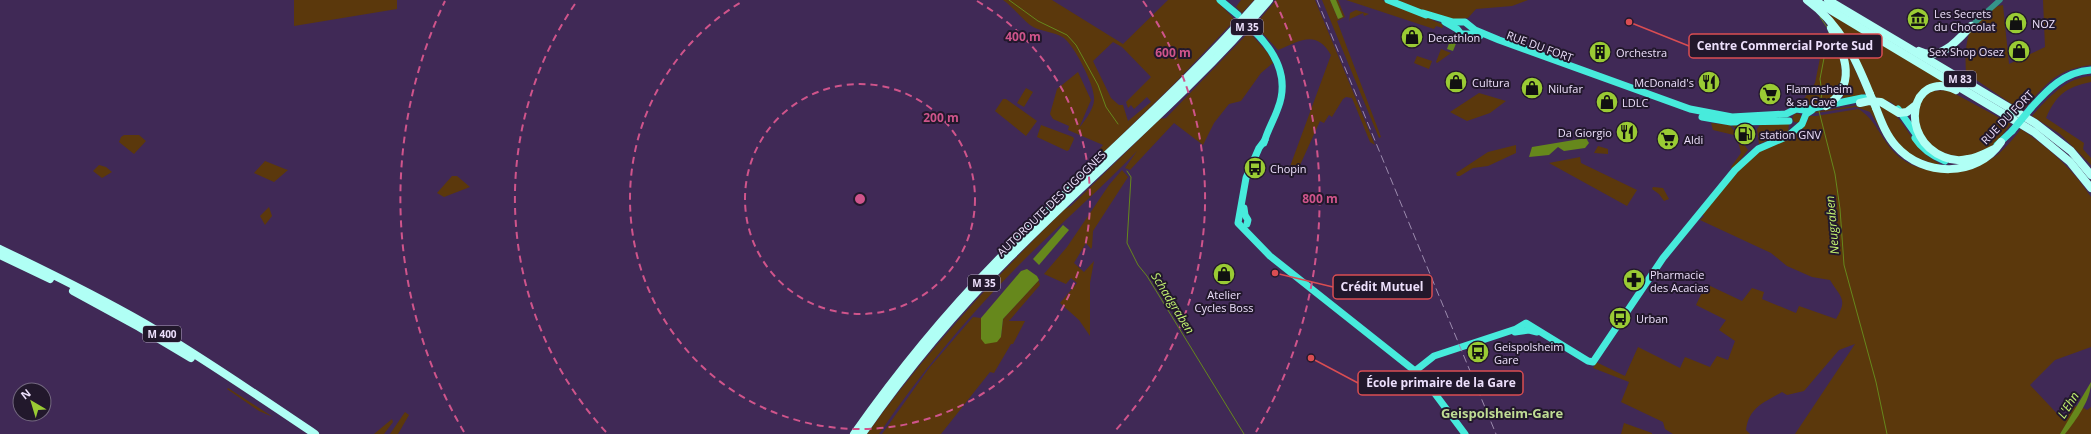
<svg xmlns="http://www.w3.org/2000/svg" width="2091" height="434" viewBox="0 0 2091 434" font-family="'Open Sans',sans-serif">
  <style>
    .green { fill: #5b380c; fill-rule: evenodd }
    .water { fill: #66881c }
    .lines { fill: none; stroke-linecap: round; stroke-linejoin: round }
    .stream { stroke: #66881c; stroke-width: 1 }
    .minor { stroke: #35948a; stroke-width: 5.5 }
    .major { stroke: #47ebdc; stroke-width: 7 }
    .highway { stroke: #b0fff5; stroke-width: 8 }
    .rail { stroke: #9c8bae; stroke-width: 1; stroke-dasharray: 8 4; stroke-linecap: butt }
    .major-bridge { stroke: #47ebdc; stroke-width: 7 }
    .highway-bridge { stroke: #b0fff5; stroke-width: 8 }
    .ring { fill: none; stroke: #cf548b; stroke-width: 2; stroke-dasharray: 7 5 }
    .labels { text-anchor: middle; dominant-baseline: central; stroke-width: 4; stroke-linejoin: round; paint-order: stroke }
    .shield { fill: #22182c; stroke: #afa3bd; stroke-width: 1 }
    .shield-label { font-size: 10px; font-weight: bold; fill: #ecdffb }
    .poi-label { font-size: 11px; fill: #ecdffb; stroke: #22182c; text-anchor: start }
    .street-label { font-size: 11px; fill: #ecdffb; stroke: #22182c }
    .water-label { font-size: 12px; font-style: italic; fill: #c2f270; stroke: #22182c }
    .quarter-label { font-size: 13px; font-weight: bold; fill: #bfdc94; stroke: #22182c }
    .centre { fill: #cf548b; stroke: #22182c; stroke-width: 2 }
    .ring-label { font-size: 12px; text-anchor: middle; font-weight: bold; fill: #cf548b; stroke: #22182c; stroke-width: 4; stroke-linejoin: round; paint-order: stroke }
    .leader { fill: none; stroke: #da4d52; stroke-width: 1.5 }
    .callout-dot { fill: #da4d52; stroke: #22182c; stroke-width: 1.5 }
    .callout { fill: #22182c; stroke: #da4d52; stroke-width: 1.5 }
    .callout-label { font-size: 12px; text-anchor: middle; font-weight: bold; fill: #ecdffb }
  </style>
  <rect width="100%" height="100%" fill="#402956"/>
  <g class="green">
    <path d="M294,0H397V9L294,26Z"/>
    <path d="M1003,0H1052L1123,44L1168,0H1216L1235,20L1174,84L1102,154L1099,150L1103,145L1068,130L1069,126L1053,119L1050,114L1057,89L1078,72L1091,100L1079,128C1084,122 1093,110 1094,101C1096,87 1075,47 1064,38C1054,31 1039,32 1030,25C1020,17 1013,7 1003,0ZM1113,42L1122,47L1151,77L1126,102L1128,108L1131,105L1134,109L1147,97L1151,102L1128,121L1123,105H1119L1111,98L1093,61Z"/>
    <path d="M1241,0H1254L1242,13L1236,7Z"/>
    <path d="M1276,0H1315L1375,145L1370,142L1352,98L1346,97L1343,99L1332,117L1329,115L1324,123L1320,121L1296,174L1288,172L1331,55C1316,29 1300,41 1278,50L1255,25Z"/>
    <path d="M1322,0H1330L1338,19L1343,17L1336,0H1338L1345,17L1337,21L1381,137L1379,138Z"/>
    <path d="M1346,0H1382L1433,18L1432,20L1442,24L1443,28L1436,26L1434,29Z"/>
    <path d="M1394,0H1528L1512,6L1476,9L1468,18L1457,20L1439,16Z"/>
    <path d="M2043,0H2091V65C2054,70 2046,85 2022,111L1966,73C1964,42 1968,12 2003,5L2009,64L2045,47Z"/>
    <path d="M1356,10L1369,14L1364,16L1363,13L1350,19L1349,22L1350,13Z"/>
    <path d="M1832,15L1947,83C1942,83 1937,82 1932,84C1918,90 1912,111 1901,109C1897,108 1894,104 1890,102C1886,100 1880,99 1875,97L1829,16Z"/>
    <path d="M1249,32L1267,52L1273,63L1261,73L1241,101L1229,104L1214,123L1203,145L1174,123L1130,170L1125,168L1137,151C1098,192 1055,228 1015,269C965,320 919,375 879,434H867C926,352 993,279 1065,209L1071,206L1160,119L1166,118Z"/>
    <path d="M1832,33C1838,54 1852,82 1830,99C1823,104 1813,104 1806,107L1801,103L1815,83L1823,43L1821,37Z"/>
    <path d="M1841,39L1866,94L1842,99L1846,88Z"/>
    <path d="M1441,49L1451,53L1437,63L1436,62Z"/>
    <path d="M1417,56L1432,61L1429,69L1414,63Z"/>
    <path d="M2091,76V82C2066,87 2056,95 2046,118L2084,143L2083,149L2091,158V165L2060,134L2032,116C2048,98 2065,78 2091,76Z"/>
    <path d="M1026,88L1033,92L1024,107L1017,103Z"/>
    <path d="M1948,90L2011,124C2004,133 1996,144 1986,150C1952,169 1906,142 1920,102C1922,98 1927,94 1931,91Z"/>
    <path d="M1479,93L1506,101L1490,113L1467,121L1450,112Z"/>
    <path d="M1003,99H1006L1037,121L1026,136L995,111Z"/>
    <path d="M1865,104L1872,106L1906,160L1889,144L1870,112L1856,107L1816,113L1814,112Z"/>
    <path d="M1877,106C1899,109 1907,133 1919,148C1925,155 1932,159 1939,163L1938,166L1910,155L1893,139Z"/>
    <path d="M1858,109C1875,118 1881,139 1895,153C1918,177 1964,176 1991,159C2003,152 2012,140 2021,129C2049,148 2073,169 2091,197V347L2055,360L2030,385L2063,420L2075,406L2078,407L2060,434H1795L1855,344L1839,350L1804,391L1787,395L1782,392C1763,403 1749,407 1746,430L1750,434H1673L1665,429L1663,422L1621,402L1629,382L1593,368L1596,362L1625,376L1638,347L1680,368L1685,357L1710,367L1717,356L1728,360L1735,341L1719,330L1726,320L1696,305L1706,284L1742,301L1752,288L1764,292L1762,299L1796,313L1799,306L1836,319C1848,299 1841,298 1830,280L1812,277L1787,266L1771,253L1700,220L1704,216L1702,214L1751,156L1803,127L1808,120V116H1816Z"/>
    <circle cx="1797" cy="118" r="4.5"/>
    <path d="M1762,122L1789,124L1788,132L1759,144L1757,129Z"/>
    <path d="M1711,123L1730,125L1748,150L1733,169L1731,167L1741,153L1739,145L1734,135L1713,130Z"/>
    <path d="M1731,124H1737L1744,133L1741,135L1745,140L1748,138L1751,141L1748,144Z"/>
    <path d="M1041,125L1073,137L1074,139L1069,150L1067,151L1037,137Z"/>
    <path d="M1741,125C1749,125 1753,131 1753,139Z"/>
    <path d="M124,135H139L146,141L134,154L119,142L121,137Z"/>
    <path d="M1516,145V153L1488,166L1473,168L1460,176H1457L1456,173L1488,152Z"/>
    <path d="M1598,146L1608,149V154L1594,153Z"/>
    <path d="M1580,157L1581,163L1637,190L1627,206L1549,163Z"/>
    <path d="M265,161L285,169L288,170L274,182L254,173Z"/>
    <path d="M99,165L106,167L112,172L102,178L93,171Z"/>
    <path d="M1122,170L1128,177L1093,231L1092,247L1091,249L1086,243L1074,263L1084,272L1094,261L1090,283V336L1079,320L1060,303L1077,283L1071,278L1066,284L1044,274L1067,247L1109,185Z"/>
    <path d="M452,176H457L470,187L444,197L437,193Z"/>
    <path d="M1653,187L1663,188L1669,199L1664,201L1659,194L1652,189Z"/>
    <path d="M269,207L272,216L265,225L260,216Z"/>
    <path d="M1037,276L1040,285L1009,321H1025L1013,344H1011L994,373L990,372L941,434H882L929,368L973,317L981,318V339L1001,337L1003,319L1039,280Z"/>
    <path d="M228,388L273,417L259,411L227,389Z"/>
    <path d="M2082,407L2087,410L2091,407V434H2065Z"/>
    <path d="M405,412L409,415L398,434H390Z"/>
    <path d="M392,419L393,422L384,434H374Z"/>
    <path d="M1624,423L1652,433V434H1621Z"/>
  </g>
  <g class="water">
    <path d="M1330,0H1336L1343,17L1338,19Z"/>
    <path d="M1452,35L1457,41L1453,51L1447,49Z"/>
    <path d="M1586,138L1589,143L1585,148L1564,151L1558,147L1549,155L1529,157L1532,147Z"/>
    <path d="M1063,225L1069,230L1039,265L1033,259Z"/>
    <path d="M1027,269L1037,276L1039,280L1003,319L1001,337L997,342L985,344L981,339V318L1021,271Z"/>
    <path d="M2091,382C2091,400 2076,420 2065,434H2060Z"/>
  </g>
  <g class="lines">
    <g class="stream">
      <path d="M1009,0L1038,21L1067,35L1076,45L1098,85L1106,107L1118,124"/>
      <path d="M1820,17L1827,27"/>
      <path d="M1820,104L1822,93L1820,79L1829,32"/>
      <path d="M1819,111L1835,174L1840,209L1844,265L1876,382L1887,434"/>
      <path d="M1127,171L1131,177L1127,243L1138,265L1147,276L1244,434"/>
    </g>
    <path class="minor" d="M1971,26L2000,0"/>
    <g class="major">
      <path d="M1220,0L1238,15"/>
      <path d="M1388,0L1426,15"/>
      <path d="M1423,13L1453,22H1465L1475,30L1499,40L1690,109L1732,117L1786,114L1796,109L1804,110L1862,98H1872"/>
      <path d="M1445,22L1457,29L1461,34H1474L1480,36"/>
      <path d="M1253,30C1275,51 1290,77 1278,108C1274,120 1267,131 1264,143"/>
      <path d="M2031,108C2048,89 2064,72 2091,70"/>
      <path d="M1898,109L1920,140"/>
      <path d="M1702,117L1731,122L1789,121"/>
      <path d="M1915,138C1922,149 1933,156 1945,161"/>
      <path d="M1265,140L1259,148L1246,178L1238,223L1270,256L1415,371L1430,387L1465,434"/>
      <path d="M1997,145L2012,131"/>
      <path d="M1244,208L1245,215L1248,220L1247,224"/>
      <path d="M1515,332L1529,330L1537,332"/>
      <path d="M1415,371L1434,356L1516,329L1526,323L1588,361L1593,362L1663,258L1735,170L1758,149L1788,136L1802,124L1806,114L1812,110"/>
    </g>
    <g class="highway">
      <path d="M1807,0C1840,24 1855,57 1870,94"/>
      <path d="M1814,0L2034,132L2070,162L2091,188"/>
      <path d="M1828,0L2035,123L2071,151L2091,175"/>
      <path d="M1919,51C1940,62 1958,40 1971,26"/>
      <path d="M1956,90C1910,69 1898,139 1944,157C1951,160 1960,161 1968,159C1977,158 1986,153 1994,149"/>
      <path d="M1860,103L1869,101L1881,102L1899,113L1907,112L1916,105"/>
      <path d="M1826,106C1857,86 1846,56 1831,28"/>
      <path d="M1876,108C1881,121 1886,135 1896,146C1923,177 1977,178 2001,142"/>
      <path d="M0,249C48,272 97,296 144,323C202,357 258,396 315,434"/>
      <path d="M0,255L50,279"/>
      <path d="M73,291L139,327L191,358"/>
      <path d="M854,434C897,373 944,315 996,262C1083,173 1179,93 1260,0"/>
      <path d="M862,434C906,371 955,312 1009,258C1095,171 1190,93 1269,0"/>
    </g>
    <path class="rail" d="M1317,0L1496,434"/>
    <path class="major-bridge" d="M2012,131L2031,108"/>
    <path class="highway-bridge" d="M1870,94L1876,108"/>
  </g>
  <g class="ring">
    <circle cx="860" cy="199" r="115"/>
    <path d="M977 1A230 230 0 1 1 743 1"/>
    <path d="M606 432A345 345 0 0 1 577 1M1143 1A345 345 0 0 1 1114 432"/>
    <path d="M464 432A460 460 0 0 1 445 1M1275 1A460 460 0 0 1 1256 432"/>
  </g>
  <defs>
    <g id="museum-disc" transform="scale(1.15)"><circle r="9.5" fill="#9acb34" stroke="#22182c"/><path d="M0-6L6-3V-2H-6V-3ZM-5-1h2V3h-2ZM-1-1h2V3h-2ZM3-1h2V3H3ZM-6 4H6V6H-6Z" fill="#111"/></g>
    <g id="shop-disc" transform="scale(1.15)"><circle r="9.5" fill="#9acb34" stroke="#22182c"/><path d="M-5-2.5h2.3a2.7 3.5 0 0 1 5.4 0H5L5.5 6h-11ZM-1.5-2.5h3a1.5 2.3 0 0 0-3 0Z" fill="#111"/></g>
    <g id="building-disc" transform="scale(1.15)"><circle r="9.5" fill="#9acb34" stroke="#22182c"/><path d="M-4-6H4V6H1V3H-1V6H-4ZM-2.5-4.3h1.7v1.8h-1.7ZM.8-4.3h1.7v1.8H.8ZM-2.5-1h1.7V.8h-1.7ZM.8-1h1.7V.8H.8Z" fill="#111"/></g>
    <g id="restaurant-disc" transform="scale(1.15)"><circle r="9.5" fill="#9acb34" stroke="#22182c"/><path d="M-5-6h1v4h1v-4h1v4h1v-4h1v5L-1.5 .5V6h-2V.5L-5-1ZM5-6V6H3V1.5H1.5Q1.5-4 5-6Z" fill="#111"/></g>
    <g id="supermarket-disc" transform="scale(1.15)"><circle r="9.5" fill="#9acb34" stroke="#22182c"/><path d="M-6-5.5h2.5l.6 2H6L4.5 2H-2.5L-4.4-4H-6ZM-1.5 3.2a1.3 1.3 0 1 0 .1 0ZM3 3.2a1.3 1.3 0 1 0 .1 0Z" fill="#111"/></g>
    <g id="fuel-disc" transform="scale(1.15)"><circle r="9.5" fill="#9acb34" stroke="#22182c"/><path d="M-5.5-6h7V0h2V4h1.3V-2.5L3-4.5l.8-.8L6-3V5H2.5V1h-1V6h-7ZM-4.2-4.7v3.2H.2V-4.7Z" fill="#111"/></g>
    <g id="bus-disc" transform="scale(1.15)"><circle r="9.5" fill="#9acb34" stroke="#22182c"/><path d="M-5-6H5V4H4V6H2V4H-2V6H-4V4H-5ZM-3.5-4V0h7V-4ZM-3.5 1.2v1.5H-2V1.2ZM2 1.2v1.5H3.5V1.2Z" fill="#111"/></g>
    <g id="pharmacy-disc" transform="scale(1.15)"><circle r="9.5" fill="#9acb34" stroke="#22182c"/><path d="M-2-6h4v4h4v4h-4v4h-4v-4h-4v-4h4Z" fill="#111"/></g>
  </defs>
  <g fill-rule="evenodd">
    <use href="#museum-disc" x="1918" y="19"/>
    <use href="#shop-disc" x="2016" y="23"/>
    <use href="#shop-disc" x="1412" y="37"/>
    <use href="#shop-disc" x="2019" y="51"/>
    <use href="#building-disc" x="1600" y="52"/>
    <use href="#shop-disc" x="1456" y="82"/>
    <use href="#restaurant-disc" x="1709" y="82"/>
    <use href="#shop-disc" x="1532" y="88"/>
    <use href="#supermarket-disc" x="1770" y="94"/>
    <use href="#shop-disc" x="1607" y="102"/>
    <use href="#restaurant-disc" x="1627" y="132"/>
    <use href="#fuel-disc" x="1745" y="134"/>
    <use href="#supermarket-disc" x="1668" y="139"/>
    <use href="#bus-disc" x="1255" y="168"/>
    <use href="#shop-disc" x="1224" y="274"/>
    <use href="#pharmacy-disc" x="1634" y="280"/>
    <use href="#bus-disc" x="1620" y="318"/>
    <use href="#bus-disc" x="1478" y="352"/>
  </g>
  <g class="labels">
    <g class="shield">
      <rect x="1231" y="19" width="32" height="16" rx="3"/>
      <rect x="1944" y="71" width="32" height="16" rx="3"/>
      <rect x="968" y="275" width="32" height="16" rx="3"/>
      <rect x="143" y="326" width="38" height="16" rx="3"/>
    </g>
    <g class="shield-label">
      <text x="1247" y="27">M 35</text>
      <text x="1960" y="79">M 83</text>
      <text x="984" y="283">M 35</text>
      <text x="162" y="334">M 400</text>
    </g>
    <g class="poi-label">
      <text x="1934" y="13">Les Secrets<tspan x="1934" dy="13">du Chocolat</tspan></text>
      <text x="2032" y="23">NOZ</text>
      <text x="1428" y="37">Decathlon</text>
      <text x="2004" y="51" text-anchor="end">Sex Shop Osez</text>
      <text x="1616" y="52">Orchestra</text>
      <text x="1472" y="82">Cultura</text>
      <text x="1694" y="82" text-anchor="end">McDonald's</text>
      <text x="1548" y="88">Nilufar</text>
      <text x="1786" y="88">Flammsheim<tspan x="1786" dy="13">&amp; sa Cave</tspan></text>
      <text x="1622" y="102">LDLC</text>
      <text x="1612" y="132" text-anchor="end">Da Giorgio</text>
      <text x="1760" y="134">station GNV</text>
      <text x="1684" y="139">Aldi</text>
      <text x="1270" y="168">Chopin</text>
      <text x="1650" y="274">Pharmacie<tspan x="1650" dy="13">des Acacias</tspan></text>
      <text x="1224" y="294" text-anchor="middle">Atelier<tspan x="1224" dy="13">Cycles Boss</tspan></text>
      <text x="1636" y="318">Urban</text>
      <text x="1494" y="346">Geispolsheim<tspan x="1494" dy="13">Gare</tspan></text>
    </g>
    <g class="street-label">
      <text transform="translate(1540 46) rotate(20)">RUE DU FORT</text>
      <text transform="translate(2007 117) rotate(-46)">RUE DU FORT</text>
      <text transform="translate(1051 203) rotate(-44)">AUTOROUTE DES CIGOGNES</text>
    </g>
    <g class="water-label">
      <text transform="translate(1832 225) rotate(-95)">Neugraben</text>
      <text transform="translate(1173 303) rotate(58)">Schadgraben</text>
      <text transform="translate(2068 405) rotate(-58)">L'Ehn</text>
    </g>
    <g class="quarter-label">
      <text x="1502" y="413">Geispolsheim-Gare</text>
    </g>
  </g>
  <circle cx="860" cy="199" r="6" class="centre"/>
  <g class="ring-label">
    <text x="1023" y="41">400 m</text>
    <text x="1173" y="57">600 m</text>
    <text x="941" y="122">200 m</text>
    <text x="1320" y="203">800 m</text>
  </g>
  <path class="leader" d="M1629 22L1689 46M1275 273L1333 287M1311 358L1358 383"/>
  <g class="callout-dot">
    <circle cx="1629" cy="22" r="4"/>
    <circle cx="1275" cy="273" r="4"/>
    <circle cx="1311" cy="358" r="4"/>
  </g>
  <g class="callout">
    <rect x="1689" y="34" width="193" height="24" rx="4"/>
    <rect x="1333" y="275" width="99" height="24" rx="4"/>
    <rect x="1358" y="371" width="165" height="24" rx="4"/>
  </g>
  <g class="callout-label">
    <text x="1785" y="50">Centre Commercial Porte Sud</text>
    <text x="1382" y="291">Crédit Mutuel</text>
    <text x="1441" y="387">École primaire de la Gare</text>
  </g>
  <g transform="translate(32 402) rotate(322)"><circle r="19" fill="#22182c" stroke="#73687f"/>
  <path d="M0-3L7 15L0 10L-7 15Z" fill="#9acb34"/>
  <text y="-6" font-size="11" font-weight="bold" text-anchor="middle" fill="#ecdffb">N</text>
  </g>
</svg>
